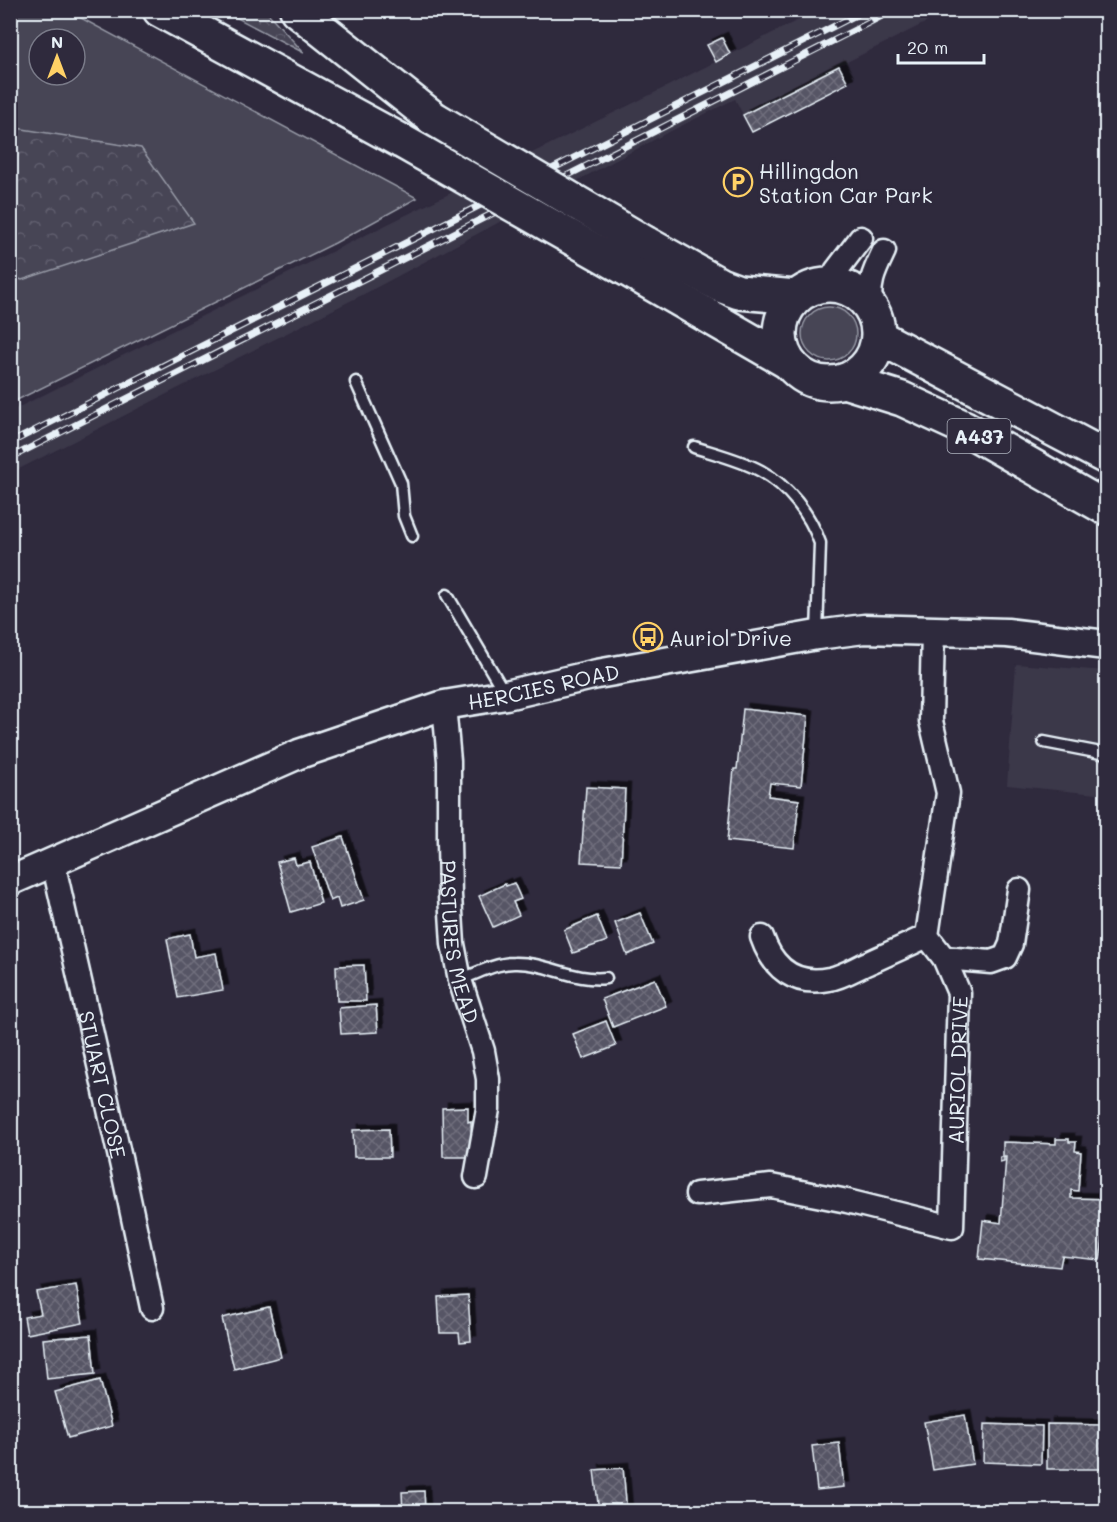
<svg xmlns="http://www.w3.org/2000/svg" width="1117" height="1522" viewBox="0 0 1117 1522" font-family="Mali,sans-serif">
  <style>
    .built { fill: #3b3749 }
    .green { fill: #464455; stroke: #979aa6; stroke-width: 1.5; fill-rule: evenodd }
    .forest { fill: url(#forest-crowns); stroke: #979aa6; stroke-width: 1.5 }
    .building { fill: url(#building-cross-hatch); stroke: #e8f1f8; stroke-width: 1.5; filter: url(#shadow) }
    .lines { fill: none; stroke-linecap: round; stroke-linejoin: round }
    .service-casing { stroke: #e8f1f8; stroke-width: 15 }
    .minor-casing { stroke: #e8f1f8; stroke-width: 27 }
    .tertiary-casing { stroke: #e8f1f8; stroke-width: 33 }
    .primary-casing { stroke: #e8f1f8; stroke-width: 38 }
    .trunk-casing { stroke: #e8f1f8; stroke-width: 38 }
    .service { stroke: #2f2a3d; stroke-width: 10 }
    .minor { stroke: #2f2a3d; stroke-width: 22 }
    .tertiary { stroke: #2f2a3d; stroke-width: 28 }
    .primary { stroke: #2f2a3d; stroke-width: 33 }
    .trunk { stroke: #2f2a3d; stroke-width: 33 }
    .rail-casing { stroke: #e8f1f8; stroke-width: 7 }
    .rail { stroke: #2f2a3d; stroke-width: 4.5; stroke-dasharray: 14; stroke-linecap: butt }
    .trunk-bridge-casing { stroke: #e8f1f8; stroke-width: 38; stroke-linecap: butt }
    .trunk-bridge { stroke: #2f2a3d; stroke-width: 33 }
    .labels { text-anchor: middle; dominant-baseline: central; stroke-width: 6; stroke-linejoin: round; paint-order: stroke }
    .shield { fill: #2f2a3d; stroke: #b0b5c0; stroke-width: 1.5 }
    .shield-label { font-size: 20px; font-weight: bold; fill: #e8f1f8 }
    .poi-label { font-size: 21px; fill: #e8f1f8; stroke: #2f2a3d; text-anchor: start }
    .street-label { font-size: 21px; fill: #e8f1f8; stroke: #2f2a3d }
  </style>
  <defs>
    <pattern id="forest-crowns" width="20" height="18" patternUnits="userSpaceOnUse" patternTransform="scale(1.5)"><rect width="20" height="18" fill="#464455"/><path d="M2 6a3 3 0 1 1 6 0M12 15a3 3 0 1 1 6 0" fill="none" stroke="#615f6e"/></pattern>
    <pattern id="building-cross-hatch" width="8" height="8" patternUnits="userSpaceOnUse" patternTransform="scale(1.5)"><rect width="8" height="8" fill="#575565"/><path d="M0 0l8 8M0 8l8-8" fill="none" stroke="#6f6e7c"/></pattern>
    <filter id="shadow"><feDropShadow dx="5.5" dy="-5.5" stdDeviation="0" flood-color="#0009"/></filter>
  </defs>
  <rect width="100%" height="100%" fill="#2f2a3d"/>
  <filter id="ink" filterUnits="userSpaceOnUse"><feTurbulence type="fractalNoise" baseFrequency=".0167" numOctaves="2"/><feDisplacementMap in="SourceGraphic" scale="12" xChannelSelector="R" yChannelSelector="G"/><feConvolveMatrix kernelMatrix="1 2 1 2 8 2 1 2 1" color-interpolation-filters="sRGB"/></filter>
  <g filter="url(#ink)">
    <g class="built">
      <path d="M816,11H949L839,66L848,83L752,132L735,99L665,134L366,293L11,473V411L337,249L652,94L715,62L707,45L722,38L731,54Z"/>
      <path d="M1016,664L1106,671V795L1007,785Z"/>
    </g>
    <g class="green">
      <path d="M11,11H68L417,198L335,243L11,403ZM39,39H75V75H39Z"/>
      <circle cx="829" cy="334" r="27"/>
    </g>
    <g class="forest">
      <path d="M224,11H266L304,53Z"/>
      <path d="M10,127L141,148L194,223L22,280L11,276Z"/>
    </g>
    <g class="building">
      <path d="M722,38L730,54L716,62L707,45Z"/>
      <path d="M839,66L848,83L752,132L743,115Z"/>
      <path d="M743,709L808,716L801,786L770,783L768,796L799,800L794,848L727,841L734,769H737Z"/>
      <path d="M586,787L625,789L621,864L581,862Z"/>
      <path d="M343,837L364,900L340,908L337,898L330,901L312,847Z"/>
      <path d="M294,858L296,865L310,862L321,903L291,912L277,862Z"/>
      <path d="M514,883L521,899L513,902L519,915L493,927L479,896L505,884L506,886Z"/>
      <path d="M640,913L653,944L627,955L615,923Z"/>
      <path d="M597,916L607,941L573,953L564,930Z"/>
      <path d="M190,934L194,957L216,953L223,990L178,998L167,939Z"/>
      <path d="M364,965L366,1001H337L336,966Z"/>
      <path d="M655,979L666,1006L613,1027L602,999Z"/>
      <path d="M376,1005L378,1032L341,1034L339,1008Z"/>
      <path d="M606,1021L616,1046L583,1059L573,1034Z"/>
      <path d="M468,1107V1122L471,1121L472,1157H443L442,1108Z"/>
      <path d="M389,1129L390,1157H354L353,1130Z"/>
      <path d="M1056,1139H1069V1142H1076L1075,1151L1081,1152L1078,1191L1071,1190V1198L1106,1199V1218L1100,1260L1062,1256L1060,1267L979,1259L983,1220L1001,1223L1006,1157H1004V1161L1000,1162V1157H1003V1142L1056,1144Z"/>
      <path d="M76,1285L83,1323L27,1334L24,1317L41,1314L36,1292Z"/>
      <path d="M468,1295L471,1341L460,1342L459,1333H440L438,1297Z"/>
      <path d="M269,1307L281,1357L234,1369L222,1318Z"/>
      <path d="M91,1335L95,1374L47,1379L43,1339Z"/>
      <path d="M100,1380L112,1426L68,1438L55,1392Z"/>
      <path d="M965,1415L973,1464L933,1470L924,1422Z"/>
      <path d="M984,1424L1042,1426L1041,1464L983,1462Z"/>
      <path d="M1047,1424L1104,1425V1469H1047Z"/>
      <path d="M839,1443L844,1487L817,1490L812,1446Z"/>
      <path d="M623,1468L627,1512H599L594,1470Z"/>
      <path d="M424,1491L425,1512H403L402,1492Z"/>
    </g>
    <g class="lines">
      <g class="service-casing">
        <g id="service">
          <path d="M356,382L401,483L404,516L412,536"/>
          <path d="M694,447C716,454 741,460 761,471C788,486 810,514 820,543L817,634"/>
          <path d="M447,595L504,692"/>
          <path d="M1044,742L1106,754"/>
          <path d="M460,980C477,973 496,963 514,963C546,962 574,982 606,978"/>
        </g>
      </g>
      <g class="minor-casing">
        <g id="minor">
          <path d="M828,284L836,271L861,238"/>
          <path d="M871,307C868,283 874,272 884,251"/>
          <path id="s1" d="M444,705L449,761V840L450,896L453,944L460,980L483,1051L488,1079V1109L476,1177"/>
          <path id="s2" d="M53,862L125,1180L152,1308"/>
          <path d="M762,937C773,969 795,986 829,979C842,977 856,968 868,963C888,954 908,945 927,936"/>
          <path d="M944,958L991,962L1005,957L1011,944L1019,890"/>
          <path id="s3" d="M697,1194L771,1186L847,1201L952,1227L959,993L944,958L927,936L948,793L931,721L933,630"/>
        </g>
      </g>
      <g class="tertiary-casing">
        <g id="tertiary">
          <path id="s4" d="M10,881L299,754L444,705L506,695L597,674L817,635L864,629L1007,633L1106,645"/>
        </g>
      </g>
      <g class="primary-casing">
        <g id="primary">
          <circle cx="829" cy="334" r="49"/>
          <path d="M879,337L1106,457"/>
          <path d="M844,381L902,399L965,428L1106,508"/>
        </g>
      </g>
      <g class="trunk-casing">
        <g id="trunk">
          <path d="M160,10L403,142"/>
          <path d="M297,10L433,118"/>
          <path d="M645,243L720,285L739,292L796,297"/>
          <path d="M625,268L788,362"/>
        </g>
      </g>
      <use href="#service" class="service"/>
      <use href="#minor" class="minor"/>
      <use href="#tertiary" class="tertiary"/>
      <use href="#primary" class="primary"/>
      <use href="#trunk" class="trunk"/>
      <g class="rail-casing">
        <g id="rail">
          <path d="M10,443L866,10"/>
          <path d="M10,458L894,10"/>
        </g>
      </g>
      <use href="#rail" class="rail"/>
      <g class="trunk-bridge-casing">
        <g id="trunk-bridge">
          <path d="M433,118L645,243"/>
          <path d="M403,142L625,268"/>
        </g>
      </g>
      <use href="#trunk-bridge" class="trunk-bridge"/>
    </g>
  </g>
  <defs>
    <g id="parking-ring" transform="scale(1.5)"><circle r="9.5" fill="#2f2a3d" stroke="#ffd166" stroke-width="1.5"/><path d="M-3.5-5.5H1a3.5 3.5 0 0 1 0 7H-1V5.5H-3.5ZM-1-3.4V-.6H.8a1.4 1.4 0 0 0 0-2.8Z" fill="#ffd166"/></g>
    <g id="bus-ring" transform="scale(1.5)"><circle r="9.5" fill="#2f2a3d" stroke="#ffd166" stroke-width="1.5"/><path d="M-5-6H5V4H4V6H2V4H-2V6H-4V4H-5ZM-3.5-4V0h7V-4ZM-3.5 1.2v1.5H-2V1.2ZM2 1.2v1.5H3.5V1.2Z" fill="#ffd166"/></g>
  </defs>
  <g fill-rule="evenodd">
    <use href="#parking-ring" x="738" y="182"/>
    <use href="#bus-ring" x="648" y="637"/>
  </g>
  <g class="labels">
    <rect class="shield" x="947.5" y="419" width="63" height="34" rx="4.5"/>
    <g class="shield-label">
      <text x="979" y="436">A437</text>
    </g>
    <g class="poi-label">
      <text x="759" y="170">Hillingdon<tspan x="759" dy="24">Station Car Park</tspan></text>
      <text x="669" y="637">Auriol Drive</text>
    </g>
    <g class="street-label">
      <text stroke="none"><textPath href="#s4" startOffset="570">HERCIES ROAD</textPath></text>
      <text stroke="none"><textPath href="#s1" startOffset="238">PASTURES MEAD</textPath></text>
      <text stroke="none"><textPath href="#s3" startOffset="417">AURIOL DRIVE</textPath></text>
      <text stroke="none"><textPath href="#s2" startOffset="228">STUART CLOSE</textPath></text>
    </g>
  </g>
  <rect width="1117" height="1522" fill="none" stroke="#2f2a3d" stroke-width="36"/>
  <rect x="18" y="18" width="1081" height="1486" fill="none" stroke="#e8f1f8" stroke-width="2" filter="url(#ink)"/>
  <g transform="translate(57 57)"><circle r="28" fill="#2f2a3d" stroke="#797a88" stroke-width="1.5"/>
  <path d="M0-4.5L10 22L0 15L-10 22Z" fill="#ffd166"/>
  <text y="-9" font-size="16" font-weight="bold" text-anchor="middle" fill="#e8f1f8">N</text>
  </g>
  <path d="M898 54v9h86v-9" fill="none" stroke="#e8f1f8" stroke-width="3"/>
  <text x="907" y="54" font-size="18" fill="#e8f1f8" stroke="#2f2a3d" stroke-width="4.5" paint-order="stroke">20 m</text>
</svg>
